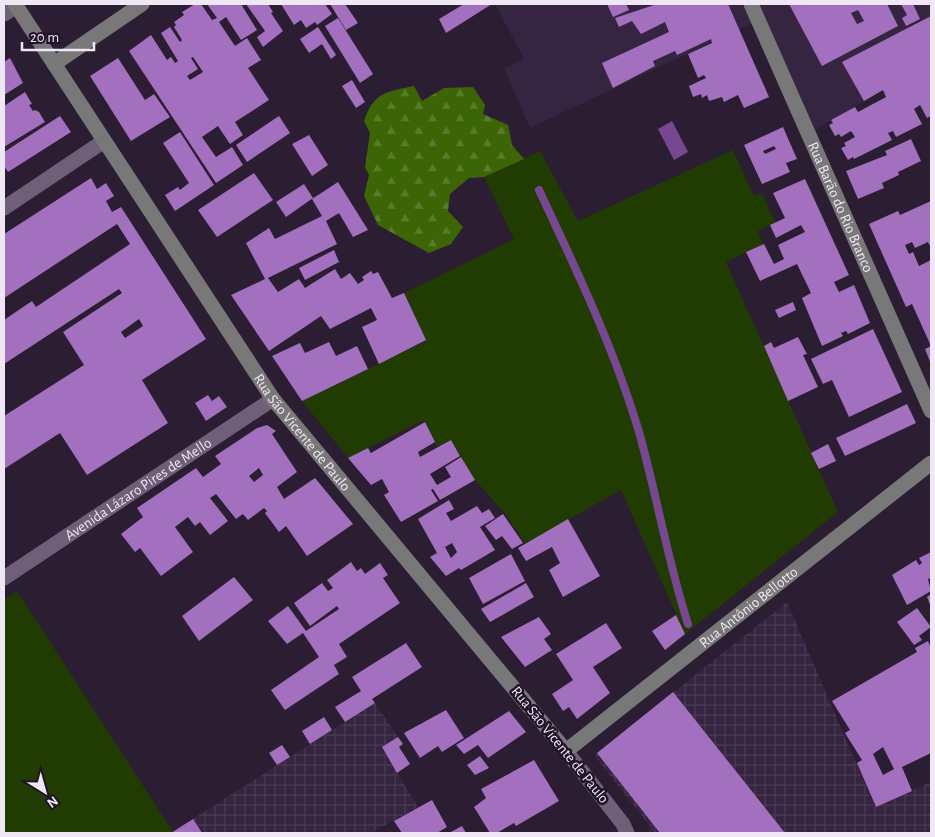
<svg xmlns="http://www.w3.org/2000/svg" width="935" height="837" viewBox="0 0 935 837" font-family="'Alegreya Sans',sans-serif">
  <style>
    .built { fill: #362540 }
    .industrial { fill: url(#industrial-grid) }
    .green { fill: #213c03 }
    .forest { fill: url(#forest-firs) }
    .water { fill: #774791 }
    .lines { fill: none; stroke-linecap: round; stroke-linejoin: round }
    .stream { stroke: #774791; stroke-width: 8 }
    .building { fill: #a270be; fill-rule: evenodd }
    .street { stroke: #6f5f78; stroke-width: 15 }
    .secondary { stroke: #797878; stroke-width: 15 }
    .labels { text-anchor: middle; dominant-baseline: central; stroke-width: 5; stroke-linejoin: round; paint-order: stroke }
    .street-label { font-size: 15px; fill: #f0e7f5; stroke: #211428 }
  </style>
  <defs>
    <pattern id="industrial-grid" width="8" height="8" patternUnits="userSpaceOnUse" patternTransform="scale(1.25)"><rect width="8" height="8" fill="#362540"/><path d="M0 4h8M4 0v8" fill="none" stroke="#4a3a53"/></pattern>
    <pattern id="forest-firs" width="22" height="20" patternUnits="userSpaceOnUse" patternTransform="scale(1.25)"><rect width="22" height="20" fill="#3c6606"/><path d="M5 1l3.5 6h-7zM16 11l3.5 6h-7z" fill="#587c2b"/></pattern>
  </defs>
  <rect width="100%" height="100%" fill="#2b1d32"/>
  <path class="built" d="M495,4H931V63L807,134L757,21L530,128L504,68L524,59Z"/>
  <g class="industrial">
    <path d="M787,602L875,807L931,782V833H649L650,826L596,758V754Z"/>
    <path d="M375,703L398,737L382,748L418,807L372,833H171Z"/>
  </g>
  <g class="green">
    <path d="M733,150L754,196L762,193L775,222L758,231L763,244L726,262L838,512L685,634L621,490L525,544L505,513L475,480L451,440L437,447L424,420L348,458L302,401L426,341L404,293L514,239L484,177L540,151L578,221Z"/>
    <path d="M17,591L173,832L4,833V600Z"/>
  </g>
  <path class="forest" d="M414,86L422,101L444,88L473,87L485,105L483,114L508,125L512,145L524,159L484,177L469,178L450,194L448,211L463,227L451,244L429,253L378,225L364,196L369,175L365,167L370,133L364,121C374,92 386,92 414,86Z"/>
  <path class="water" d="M672,121L688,152L674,160L658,129Z"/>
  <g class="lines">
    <path class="stream" d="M539,190C576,269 614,348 639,432C657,496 668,562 688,624"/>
  </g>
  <g class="building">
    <path d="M195,4H201L212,20L217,18L207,4H241L257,30L241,40L226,17L219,22L235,46L247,38L261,60L248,68L269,100L235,122L243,135L230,144L218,126L202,137L216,157L232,147L243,165L216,183L129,51L151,35L167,60L171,57L175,63L178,61L161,33L170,27L180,42L182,40L174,27L176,25L174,22L184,15L182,12ZM193,57L203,72L190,80L187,76L198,69L191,58Z"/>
    <path d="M246,4H268L273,12L271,13L283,31L263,47L257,37L265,31Z"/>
    <path d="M281,4H325L332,14L317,25L315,22L306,28L301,20L294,25Z"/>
    <path d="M330,4H345L358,23L346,30Z"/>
    <path d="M464,4H492L446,33L439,19Z"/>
    <path d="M607,4H626L629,10L613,17Z"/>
    <path d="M657,4H728L769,97L744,108L738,95L724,102L722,97L709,101L707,95L702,98L701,94L693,97L689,86L706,78L704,75L698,78L688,54L712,43L711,39L677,55L675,51L653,61L655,66L613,88L602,63L669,32L665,22L641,34L632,21L619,27L615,18Z"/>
    <path d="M789,4H887L898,26L822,66ZM858,10L864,21L857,24L851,13Z"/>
    <path d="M901,4H913L920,19L906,26L902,18L907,15Z"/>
    <path d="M931,16V116L927,118L920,105L914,109L922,124L896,137L893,131L888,133L892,140L854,159L853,157L848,160L841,148L846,146L844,143L855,137L851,131L841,137L839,134L835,136L829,125L833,123L831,120L855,107L858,112L886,97L883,90L864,101L842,62Z"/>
    <path d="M338,18L373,74L360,83L325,26Z"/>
    <path d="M318,27L336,55L331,59L322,44L309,53L300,39Z"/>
    <path d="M10,58L23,83L4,95V62Z"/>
    <path d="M118,58L145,100L154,94L170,117L131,141L90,76Z"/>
    <path d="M352,80L365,102L356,108L342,86Z"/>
    <path d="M25,92L32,104L29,105L33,111L35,110L39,112L45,122L4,147V106Z"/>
    <path d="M60,116L71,132L8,172L4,166V152Z"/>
    <path d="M279,116L290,133L247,162L236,145Z"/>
    <path d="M783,127L797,159L786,163L790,172L762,184L744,145ZM774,146L776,149L765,154L763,151Z"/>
    <path d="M180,132L214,185L175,211L165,195L178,187L180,190L189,183L163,143Z"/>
    <path d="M309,135L328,165L312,176L292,144Z"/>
    <path d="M911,139L921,161L898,172L899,175L882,183L884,188L858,199L846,171L887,155L885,151Z"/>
    <path d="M254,173L273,200L217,237L198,210Z"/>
    <path d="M91,178L97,189L106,183L114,196L106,201L112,212L121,207L206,339L142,380L168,423L87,475L60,433L4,469V416L84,365L63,332L122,293L119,289L4,364V320L32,301L36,307L130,244L117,224L4,298V234ZM139,319L143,326L125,338L121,332Z"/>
    <path d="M805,179L849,275L834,282L839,292L854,285L870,323L848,334L846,331L841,333L843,336L822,346L802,298L811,293L797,264L760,281L746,252L764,244L774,264L784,259L778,245L805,232L801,225L776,238L770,225L785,218L773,193Z"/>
    <path d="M338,182L368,230L353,237L339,213L326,221L337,244L268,278L278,292L299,279L305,288L335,269L341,279L350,273L358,284L364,280L362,277L371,271L373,274L378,272L392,298L404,293L426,340L379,364L362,327L377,320L371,308L330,329L321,316L269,351L231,295L265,279L246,243L269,228L275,239L322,216L312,199Z"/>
    <path d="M304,184L313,198L286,217L276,202Z"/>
    <path d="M931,201V244L929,245L928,242L915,248L912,242L905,245L909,254L913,252L919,266L931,260V364L925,349L931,346L912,304L906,307L869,224L898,211L900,215Z"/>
    <path d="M334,250L339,262L305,280L299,268Z"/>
    <path d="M793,302L796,310L779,318L775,310Z"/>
    <path d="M873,329L902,392L849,417L832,380L823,384L811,359Z"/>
    <path d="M798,337L807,354L803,355L818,387L788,401L764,346L771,342L774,348Z"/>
    <path d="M329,342L336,356L357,346L368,369L302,401L272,356L300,343L305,353Z"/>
    <path d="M208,395L212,401L219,396L227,407L206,421L195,403Z"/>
    <path d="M907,404L916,423L845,456L836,438Z"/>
    <path d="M425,422L435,442L418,452L420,457L451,440L460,456L430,474L437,485L451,477L445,467L461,457L475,480L440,500L433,489L431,490L438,501L401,522L384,495L389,492L382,479L371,485L348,458L368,448L371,453Z"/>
    <path d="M267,425L276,431L272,434L297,472L277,487L284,499L315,478L353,524L307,556L286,526L279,532L265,513L267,511L264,508L248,520L243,514L236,519L216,494L210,498L228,521L210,535L200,522L195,526L188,517L175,527L193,552L161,576L140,548L135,552L121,534L143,517L137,508L196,468L203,477L221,464L215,456L257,428ZM259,468L263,475L254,482L249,476Z"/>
    <path d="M828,444L836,461L819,469L811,453Z"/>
    <path d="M449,500L454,509L446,513L451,521L477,506L482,513L489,509L495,518L480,527L495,550L461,570L459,568L446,576L430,557L437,553L418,519ZM452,543L457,552L451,558L445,547Z"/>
    <path d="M503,514L523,543L512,549L502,536L496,540L485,526Z"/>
    <path d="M568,519L600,576L563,597L549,570L560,563L552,547L526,561L518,548Z"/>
    <path d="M931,552V578L928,579L931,591L907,605L892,575L916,560L919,565L922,563L919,558Z"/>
    <path d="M511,554L525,581L483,604L469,578Z"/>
    <path d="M351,562L357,571L361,568L365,574L380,563L388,575L383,578L400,603L339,644L347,657L334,665L339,674L285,710L271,690L319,657L303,633L287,644L268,621L288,606L306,631L339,609L337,606L310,626L294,603L322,583L328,591L333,588L327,580Z"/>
    <path d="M234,577L253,600L199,641L182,616Z"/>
    <path d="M526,583L534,597L490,622L481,609Z"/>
    <path d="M931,594V607L927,597Z"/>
    <path d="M917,608L931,627L919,636L922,640L914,645L897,622Z"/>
    <path d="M676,615L685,634L665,650L652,631Z"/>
    <path d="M539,617L551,634L544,639L552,650L525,667L501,637Z"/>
    <path d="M606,623L622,648L593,667L610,693L577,719L569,707L563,711L552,694L573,680L556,654Z"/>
    <path d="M928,641L931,648V753L902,767L912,791L876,807L857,763L862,760L845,733L850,730L832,701L917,652L915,648ZM883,747L894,769L883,775L873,754Z"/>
    <path d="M406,643L422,667L372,699L375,703L345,722L335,707L361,691L352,677Z"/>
    <path d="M673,692L785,833H660L597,753Z"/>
    <path d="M446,710L464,738L442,752L438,746L420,758L404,733Z"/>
    <path d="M509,711L526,732L488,758L478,745L464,754L456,745Z"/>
    <path d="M324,717L332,730L310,744L302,731Z"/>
    <path d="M398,737L403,744L399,747L410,764L397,773L382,747Z"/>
    <path d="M282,745L290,757L277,765L269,753Z"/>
    <path d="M480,756L489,768L475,775L467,765Z"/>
    <path d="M534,760L559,801L516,826L514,823L497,833H490L474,807L486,798L481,789Z"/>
    <path d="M432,800L447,827L437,833H402L394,821Z"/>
    <path d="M193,819L202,833H171Z"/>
    <path d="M462,826L466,833H449Z"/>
  </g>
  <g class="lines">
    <g class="street">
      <path d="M4,14L17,6"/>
      <path d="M4,208L104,141"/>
      <path id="s1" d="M4,578L273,399"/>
      <path d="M566,751L623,824L627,833"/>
    </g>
    <g class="secondary">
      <path id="s2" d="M15,4L273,399L566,751L931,463"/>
      <path id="s3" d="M751,4L931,411"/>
      <path d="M54,64L142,4"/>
    </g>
  </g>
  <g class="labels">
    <g class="street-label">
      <text stroke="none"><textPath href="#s3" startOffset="222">Rua Barão do Rio Branco</textPath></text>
      <text stroke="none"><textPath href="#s2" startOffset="516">Rua São Vicente de Paulo</textPath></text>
      <text stroke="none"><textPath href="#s1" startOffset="161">Avenida Lázaro Pires de Mello</textPath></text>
      <text stroke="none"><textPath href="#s2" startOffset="1162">Rua Antônio Bellotto</textPath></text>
      <text transform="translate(560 745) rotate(51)">Rua São Vicente de Paulo</text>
    </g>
  </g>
  <rect width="935" height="837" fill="none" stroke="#f0e7f5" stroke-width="10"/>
  <g transform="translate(45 792) rotate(143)" stroke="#211428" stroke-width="4" paint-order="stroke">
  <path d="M0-4L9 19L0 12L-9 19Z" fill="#f0e7f5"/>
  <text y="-8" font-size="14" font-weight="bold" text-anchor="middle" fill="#f0e7f5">N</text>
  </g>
  <path d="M22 42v8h72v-8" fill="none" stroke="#f0e7f5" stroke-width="2.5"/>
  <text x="30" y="42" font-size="15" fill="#f0e7f5" stroke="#211428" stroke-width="4" paint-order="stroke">20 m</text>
</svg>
